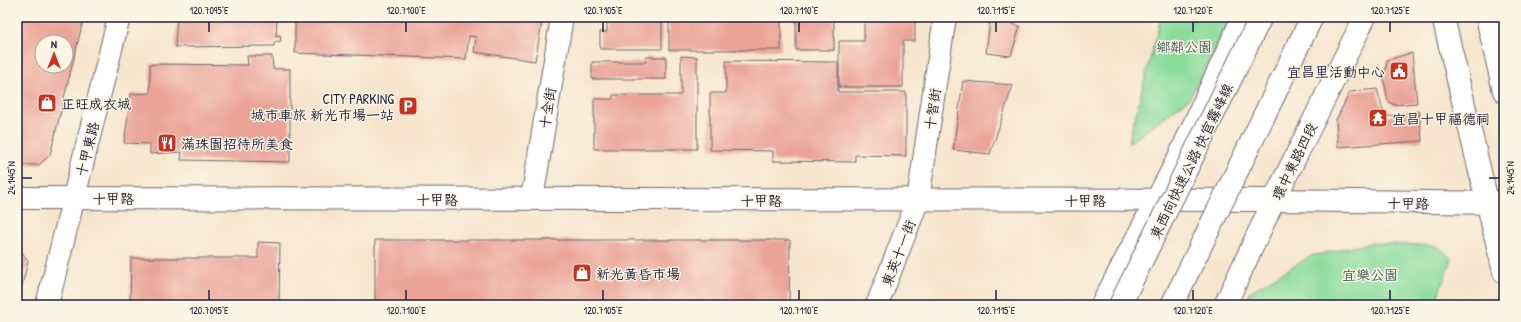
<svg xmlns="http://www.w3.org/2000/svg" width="1521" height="322" viewBox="0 0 1521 322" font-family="'Patrick Hand','LXGW WenKai TC',sans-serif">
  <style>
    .green { fill: #8adc9c; stroke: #567f6c }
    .building { fill: #eaa397; fill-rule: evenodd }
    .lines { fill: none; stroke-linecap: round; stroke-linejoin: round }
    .minor-casing { stroke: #6c666e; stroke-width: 24 }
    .tertiary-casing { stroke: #6c666e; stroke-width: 24 }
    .minor { stroke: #fff; stroke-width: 22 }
    .tertiary { stroke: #fff; stroke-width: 22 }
    .trunk-bridge-casing { stroke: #6c666e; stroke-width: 24; stroke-linecap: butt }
    .trunk-bridge { stroke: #fff; stroke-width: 22 }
    .ticks { fill: none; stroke: #22223b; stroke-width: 1.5 }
    .labels { text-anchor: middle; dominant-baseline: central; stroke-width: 3; stroke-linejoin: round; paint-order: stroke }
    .park-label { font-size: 14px; fill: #415a58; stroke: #fcf5e5 }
    .poi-label { font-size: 14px; fill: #22223b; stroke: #fcf5e5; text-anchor: start }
    .street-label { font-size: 14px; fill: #22223b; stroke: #fcf5e5 }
    .neatline { fill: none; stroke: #22223b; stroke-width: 1.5 }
    .ticks-label { font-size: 10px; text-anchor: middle; fill: #22223b }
  </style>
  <rect width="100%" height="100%" fill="#fcf5e5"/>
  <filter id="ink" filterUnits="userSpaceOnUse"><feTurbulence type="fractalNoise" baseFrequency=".025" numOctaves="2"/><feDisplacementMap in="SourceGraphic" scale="8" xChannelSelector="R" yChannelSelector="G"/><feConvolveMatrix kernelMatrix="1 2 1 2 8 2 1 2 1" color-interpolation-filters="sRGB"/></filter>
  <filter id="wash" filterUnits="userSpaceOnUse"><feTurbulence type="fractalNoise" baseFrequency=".012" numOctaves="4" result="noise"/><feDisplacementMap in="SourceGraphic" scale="16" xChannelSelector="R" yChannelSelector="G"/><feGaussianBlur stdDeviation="0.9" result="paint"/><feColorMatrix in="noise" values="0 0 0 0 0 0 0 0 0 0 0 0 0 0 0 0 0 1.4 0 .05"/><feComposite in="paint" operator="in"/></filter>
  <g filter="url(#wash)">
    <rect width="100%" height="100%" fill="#f6e5cc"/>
    <g class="green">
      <path d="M1161,17H1231L1190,98L1128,144Z"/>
      <path d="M1371,243L1438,246L1452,259L1434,305H1244L1251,291L1311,256Z"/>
    </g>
    <g id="blocks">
      <g class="building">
        <path d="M17,17H84L50,155L39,165H17ZM42,42H66V66H42Z"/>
        <path d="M177,17H277L276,36L280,35L281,41L274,42V46L175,47Z"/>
        <path d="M295,17H543L535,61L474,52L476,37L469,36L466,59L295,53Z"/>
        <path d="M607,17H662V49H600V32H607Z"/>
        <rect x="669" y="17" width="112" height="33"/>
        <rect x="796" y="17" width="38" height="33"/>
        <path d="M864,17H915V41H903V87H839V41H864Z"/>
        <path d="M970,17H1013L1012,24L1020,26L1011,56L986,53L990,21Z"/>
        <path d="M1412,53L1417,103L1394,105L1388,101L1384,81L1387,60Z"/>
        <path d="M247,56H272L273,69H290V162L181,160L182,152L150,154V144L124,143L131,94L150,93V64L248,65Z"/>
        <path d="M681,56L697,57V149H594V99H613V95H681Z"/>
        <path d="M646,57H666V79H592V62H646Z"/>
        <path d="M726,61L838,62V92H906V156L855,155V162L773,161V151L710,150V93H726Z"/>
        <path d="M963,81L1013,85L990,154L953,150Z"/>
        <path d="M1377,89L1385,117L1419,111L1422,141L1338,147L1336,120L1350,92Z"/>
        <path d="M375,240H790L789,305H375Z"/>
        <path d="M258,242L280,243L279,305H130L131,258H258Z"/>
        <path d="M17,245L28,261L18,302H17Z"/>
      </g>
    </g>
  </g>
  <g filter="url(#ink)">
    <use href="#blocks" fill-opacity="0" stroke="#6c666e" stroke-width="1"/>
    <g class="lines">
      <g class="minor-casing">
        <g id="minor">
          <path d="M17,198L1274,200L1504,203"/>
          <path d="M532,199L562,17"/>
          <path d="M47,305L119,17"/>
          <path d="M877,305L918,200L945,17"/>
          <path d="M1102,305L1179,157L1243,17"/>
          <path d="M1225,305L1274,200L1365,17"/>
        </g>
      </g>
      <g class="tertiary-casing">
        <g id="tertiary">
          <path d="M1443,17L1504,272"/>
          <path d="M1487,17L1504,91"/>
        </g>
      </g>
      <use href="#minor" class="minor"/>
      <use href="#tertiary" class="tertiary"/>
      <g class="trunk-bridge-casing">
        <g id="trunk-bridge">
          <path d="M1120,305L1261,17"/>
          <path d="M1172,305L1312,17"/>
        </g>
      </g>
      <use href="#trunk-bridge" class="trunk-bridge"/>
    </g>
  </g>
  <path class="ticks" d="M209,22V32M406,22V32M603,22V32M799,22V32M996,22V32M1193,22V32M1390,22V32M22,178H32M1489,178H1499M209,290V300M406,290V300M603,290V300M799,290V300M996,290V300M1193,290V300M1390,290V300"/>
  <defs>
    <g id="civic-square" transform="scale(1)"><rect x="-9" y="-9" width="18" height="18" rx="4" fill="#c8321e" stroke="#fcf5e5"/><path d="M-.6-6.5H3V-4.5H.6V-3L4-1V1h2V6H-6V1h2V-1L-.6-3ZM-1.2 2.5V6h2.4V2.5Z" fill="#fff"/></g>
    <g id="shop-square" transform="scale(1)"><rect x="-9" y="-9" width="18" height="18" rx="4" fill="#c8321e" stroke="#fcf5e5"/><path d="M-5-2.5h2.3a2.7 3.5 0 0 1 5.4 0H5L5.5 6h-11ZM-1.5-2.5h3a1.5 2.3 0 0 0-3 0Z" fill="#fff"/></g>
    <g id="parking-square" transform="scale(1)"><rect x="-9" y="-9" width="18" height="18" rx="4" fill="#c8321e" stroke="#fcf5e5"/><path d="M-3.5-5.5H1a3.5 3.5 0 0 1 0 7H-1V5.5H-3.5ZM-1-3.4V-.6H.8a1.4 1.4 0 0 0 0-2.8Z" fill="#fff"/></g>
    <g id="temple-square" transform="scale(1)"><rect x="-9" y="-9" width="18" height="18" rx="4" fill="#c8321e" stroke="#fcf5e5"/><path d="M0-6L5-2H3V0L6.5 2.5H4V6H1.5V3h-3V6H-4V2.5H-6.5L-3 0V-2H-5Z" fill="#fff"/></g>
    <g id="restaurant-square" transform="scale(1)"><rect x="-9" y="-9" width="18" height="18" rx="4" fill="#c8321e" stroke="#fcf5e5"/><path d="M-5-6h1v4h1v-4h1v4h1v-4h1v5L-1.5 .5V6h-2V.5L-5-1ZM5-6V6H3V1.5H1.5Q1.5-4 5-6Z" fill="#fff"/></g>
  </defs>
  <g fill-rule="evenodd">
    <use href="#civic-square" x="1399" y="71"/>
    <use href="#shop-square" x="47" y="103"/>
    <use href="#parking-square" x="408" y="106"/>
    <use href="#temple-square" x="1378" y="118"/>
    <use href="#restaurant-square" x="167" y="143"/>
    <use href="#shop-square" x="582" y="273"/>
  </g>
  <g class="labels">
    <g class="park-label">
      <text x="1184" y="46">鄉鄰公園</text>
      <text x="1370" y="274">宜樂公園</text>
    </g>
    <g class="poi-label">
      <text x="1385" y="71" text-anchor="end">宜昌里活動中心</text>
      <text x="394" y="98" text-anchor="end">CITY PARKING<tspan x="394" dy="16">城市車旅 新光市場一站</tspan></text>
      <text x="61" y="103">正旺成衣城</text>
      <text x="1392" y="118">宜昌十甲福德祠</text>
      <text x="181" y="143">滿珠園招待所美食</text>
      <text x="596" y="273">新光黃昏市場</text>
    </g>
    <g class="street-label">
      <text transform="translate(547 108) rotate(-81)">十全街</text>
      <text transform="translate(932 109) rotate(-82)">十智街</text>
      <text transform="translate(87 149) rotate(-76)">十甲東路</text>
      <text transform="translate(1191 161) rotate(-64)">東西向快速公路 快官霧峰線</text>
      <text transform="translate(1294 161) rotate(-64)">環中東路四段</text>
      <text x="113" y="198">十甲路</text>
      <text x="437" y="199">十甲路</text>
      <text x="761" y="200">十甲路</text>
      <text x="1085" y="200">十甲路</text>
      <text transform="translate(1408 203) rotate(1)">十甲路</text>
      <text transform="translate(898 253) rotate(-69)">東英十一街</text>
    </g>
  </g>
  <rect width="1521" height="322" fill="none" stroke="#fcf5e5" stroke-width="44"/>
  <g transform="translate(54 54)"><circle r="19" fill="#fcf5e5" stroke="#a5a1a1"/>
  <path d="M0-3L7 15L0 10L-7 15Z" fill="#c8321e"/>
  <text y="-6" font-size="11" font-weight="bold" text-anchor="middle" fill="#22223b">N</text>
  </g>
  <rect x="22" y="22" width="1477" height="278" class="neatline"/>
  <g class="ticks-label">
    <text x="209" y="14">120.7095°E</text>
    <text x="406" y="14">120.7100°E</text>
    <text x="603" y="14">120.7105°E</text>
    <text x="799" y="14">120.7110°E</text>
    <text x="996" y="14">120.7115°E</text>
    <text x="1193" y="14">120.7120°E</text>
    <text x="1390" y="14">120.7125°E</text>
    <text transform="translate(11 178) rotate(-90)" y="4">24.1445°N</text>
    <text transform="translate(1510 178) rotate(-90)" y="4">24.1445°N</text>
    <text x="209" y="314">120.7095°E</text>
    <text x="406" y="314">120.7100°E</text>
    <text x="603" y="314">120.7105°E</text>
    <text x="799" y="314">120.7110°E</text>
    <text x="996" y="314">120.7115°E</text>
    <text x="1193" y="314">120.7120°E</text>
    <text x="1390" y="314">120.7125°E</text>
  </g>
</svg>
